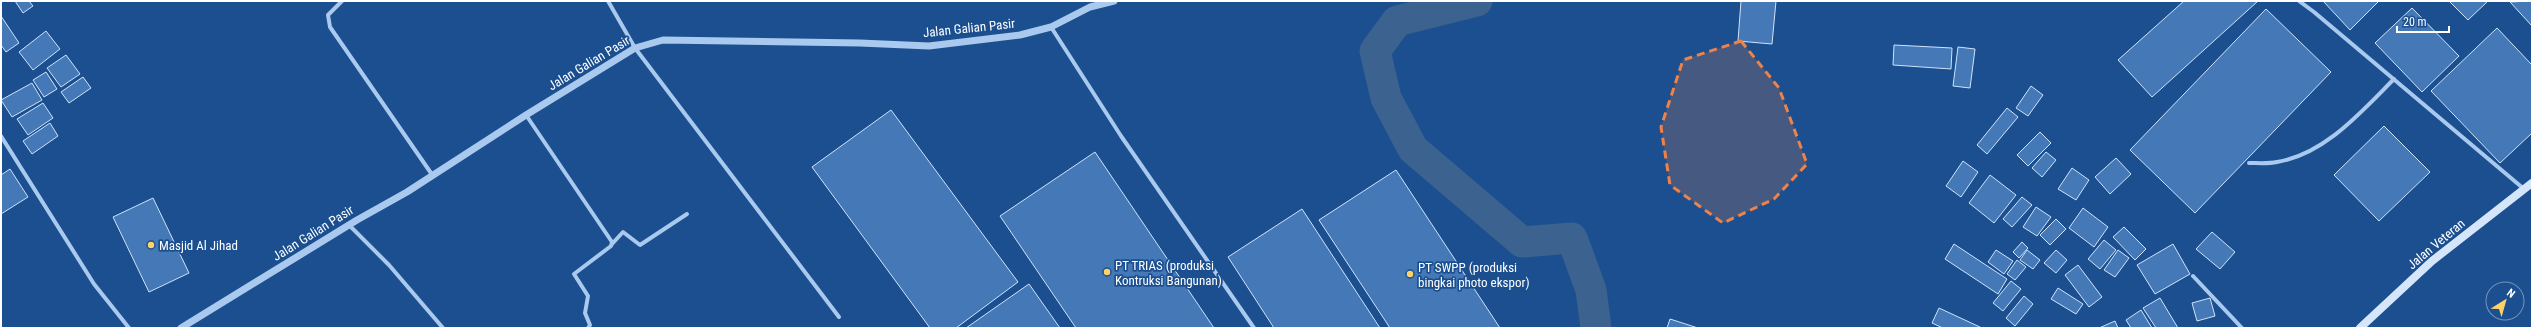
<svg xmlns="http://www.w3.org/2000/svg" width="2533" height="329" viewBox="0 0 2533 329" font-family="'Roboto Condensed',sans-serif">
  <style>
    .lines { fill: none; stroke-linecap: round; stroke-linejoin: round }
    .river { stroke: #3c6290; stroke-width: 31 }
    .building { fill: #4478b7; stroke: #cfe3fa }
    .minor { stroke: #a9c9ee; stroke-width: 4 }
    .tertiary { stroke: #a9c9ee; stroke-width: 7 }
    .secondary { stroke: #d6e6fa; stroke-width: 8 }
    .marked { fill: #ee8249; fill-opacity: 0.2; stroke: #ee8249; stroke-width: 3; stroke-dasharray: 8 5; stroke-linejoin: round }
    .poi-dot { fill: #ffd166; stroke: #1b4f8f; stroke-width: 1.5 }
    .labels { text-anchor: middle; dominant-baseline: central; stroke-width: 3.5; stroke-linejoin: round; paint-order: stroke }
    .street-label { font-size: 13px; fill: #fff; stroke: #1b4f8f }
    .poi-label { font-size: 13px; fill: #fff; stroke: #1b4f8f; text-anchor: start }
  </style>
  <rect width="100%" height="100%" fill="#1b4f8f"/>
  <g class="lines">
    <path class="river" d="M1477,1L1397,21L1375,51L1386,98L1413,149L1522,242L1572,238L1591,290L1596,328"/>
  </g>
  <g class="building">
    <path d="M15,1H29L33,6L23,13Z"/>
    <path d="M1741,1H1776L1772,44L1738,41Z"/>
    <path d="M2184,1H2258L2152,97L2118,60Z"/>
    <path d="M2323,1H2379L2350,30Z"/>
    <path d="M2449,1H2488L2468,20Z"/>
    <path d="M2532,1V26L2510,2Z"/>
    <path d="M2412,8L2459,56L2422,92L2375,43Z"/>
    <path d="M2266,9L2331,72L2195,213L2130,150Z"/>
    <path d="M1,16L19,43L6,52L1,45Z"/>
    <path d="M2497,28L2532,65V133L2500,163L2431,91Z"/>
    <path d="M46,31L60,49L33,70L19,52Z"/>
    <path d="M1894,45L1952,48L1951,69L1893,65Z"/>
    <path d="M1958,47L1975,49L1970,88L1953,86Z"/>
    <path d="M66,55L80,74L61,87L47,68Z"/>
    <path d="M46,72L57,89L44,97L33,80Z"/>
    <path d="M83,77L91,88L69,103L61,92Z"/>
    <path d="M32,83L42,100L12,117L1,100Z"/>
    <path d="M2031,86L2043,95L2028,116L2016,108Z"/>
    <path d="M43,103L53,118L28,135L17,119Z"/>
    <path d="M2007,108L2018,117L1987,154L1977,145Z"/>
    <path d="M891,110L1018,282L956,328H930L812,167Z"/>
    <path d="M50,123L58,136L32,154L23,141Z"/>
    <path d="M2384,126L2430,172L2379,221L2334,175Z"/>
    <path d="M2040,132L2051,143L2028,166L2017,155Z"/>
    <path d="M1095,152L1214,328H1076L1000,216Z"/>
    <path d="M2046,152L2056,160L2042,177L2032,168Z"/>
    <path d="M2116,158L2131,174L2110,194L2095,177Z"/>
    <path d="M1963,161L1978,172L1961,197L1946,186Z"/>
    <path d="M2072,168L2089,180L2076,200L2058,189Z"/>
    <path d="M10,169L28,197L1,214V175Z"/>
    <path d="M1396,170L1500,328H1390L1319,220Z"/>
    <path d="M1990,175L2016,195L1994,223L1969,203Z"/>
    <path d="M2022,197L2032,205L2012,227L2003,219Z"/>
    <path d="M153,198L189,273L149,292L113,217Z"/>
    <path d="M2036,207L2051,217L2037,236L2023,227Z"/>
    <path d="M2083,208L2108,227L2094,247L2069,228Z"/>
    <path d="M1302,209L1380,328H1274L1228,257Z"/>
    <path d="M2056,219L2066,229L2050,245L2040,235Z"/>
    <path d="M2124,227L2146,249L2135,260L2113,237Z"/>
    <path d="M2212,232L2235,252L2220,269L2196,249Z"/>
    <path d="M2104,240L2116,250L2100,269L2088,259Z"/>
    <path d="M2022,242L2028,248L2019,258L2013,252Z"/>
    <path d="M1954,244L2007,279L1998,294L1945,259Z"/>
    <path d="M2173,244L2190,274L2155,294L2137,265Z"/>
    <path d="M1996,250L2013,261L2004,274L1988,262Z"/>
    <path d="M2027,250L2040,260L2033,269L2020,260Z"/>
    <path d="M2056,250L2067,260L2056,273L2044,263Z"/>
    <path d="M2118,250L2129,258L2115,277L2104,270Z"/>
    <path d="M2017,260L2026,267L2015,280L2007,274Z"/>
    <path d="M2078,265L2102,297L2089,307L2065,275Z"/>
    <path d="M2011,281L2021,289L2003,311L1993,303Z"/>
    <path d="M1029,284L1060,328H966Z"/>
    <path d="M2058,288L2083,304L2076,314L2051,299Z"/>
    <path d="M2024,296L2033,304L2015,326L2006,318Z"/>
    <path d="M2160,298L2178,328H2156L2143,308Z"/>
    <path d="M2210,298L2215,316L2197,321L2192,303Z"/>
    <path d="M1939,308L1982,328H1943L1932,323Z"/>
    <path d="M2141,310L2152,328H2131L2126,320Z"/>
    <path d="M1670,319L1698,328H1667Z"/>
    <path d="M2115,321L2118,328H2099Z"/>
  </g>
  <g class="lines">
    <g class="minor">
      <path d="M342,1L328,15L330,27L433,176"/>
      <path d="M608,1L635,48L839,317"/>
      <path d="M2299,1L2314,12L2524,189"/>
      <path d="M1051,27L1121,136L1254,328"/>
      <path d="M526,115L612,242L611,246L574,274L588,296L585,313L590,325L588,328"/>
      <path d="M1,136L94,284L129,328"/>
      <path d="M2249,163C2258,163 2268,164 2277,162C2325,154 2361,112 2394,79"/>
      <path d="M349,225L389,265L443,328"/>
      <path d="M612,244L623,232L640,245L687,214"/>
      <path d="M2193,276L2242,328"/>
    </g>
    <path class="tertiary" d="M181,328L357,220L407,192L526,115L635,48L663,40L860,43L929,46L1020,35L1051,27L1090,7L1114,1"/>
    <path class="secondary" d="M2360,328L2432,261L2532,183"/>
  </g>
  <path class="marked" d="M1741,41L1779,88L1807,164L1774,199L1723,223L1670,185L1661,127L1683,60Z"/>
  <g class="poi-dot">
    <circle cx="151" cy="245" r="4"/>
    <circle cx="1107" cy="272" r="4"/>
    <circle cx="1410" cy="274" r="4"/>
  </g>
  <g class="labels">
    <g class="street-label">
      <text transform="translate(969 28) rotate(-6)">Jalan Galian Pasir</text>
      <text transform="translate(589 63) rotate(-31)">Jalan Galian Pasir</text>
      <text transform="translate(313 233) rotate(-32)">Jalan Galian Pasir</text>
      <text transform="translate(2436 244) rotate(-40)">Jalan Veteran</text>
    </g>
    <g class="poi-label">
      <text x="159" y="245">Masjid Al Jihad</text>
      <text x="1115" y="265">PT TRIAS (produksi<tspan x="1115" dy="15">Kontruksi Bangunan)</tspan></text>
      <text x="1418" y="267">PT SWPP (produksi<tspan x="1418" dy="15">bingkai photo ekspor)</tspan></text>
    </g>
  </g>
  <rect width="2533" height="329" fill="none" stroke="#ffffff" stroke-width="4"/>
  <g transform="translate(2505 301) rotate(37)"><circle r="19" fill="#1b4f8f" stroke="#7695bc"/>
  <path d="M0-3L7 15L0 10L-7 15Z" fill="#ffd166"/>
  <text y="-6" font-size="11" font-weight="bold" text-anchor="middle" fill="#ffffff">N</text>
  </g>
  <path d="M2397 26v6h52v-6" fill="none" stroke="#ffffff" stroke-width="2"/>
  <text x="2403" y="26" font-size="12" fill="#ffffff" stroke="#1b4f8f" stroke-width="3" paint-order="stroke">20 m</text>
</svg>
